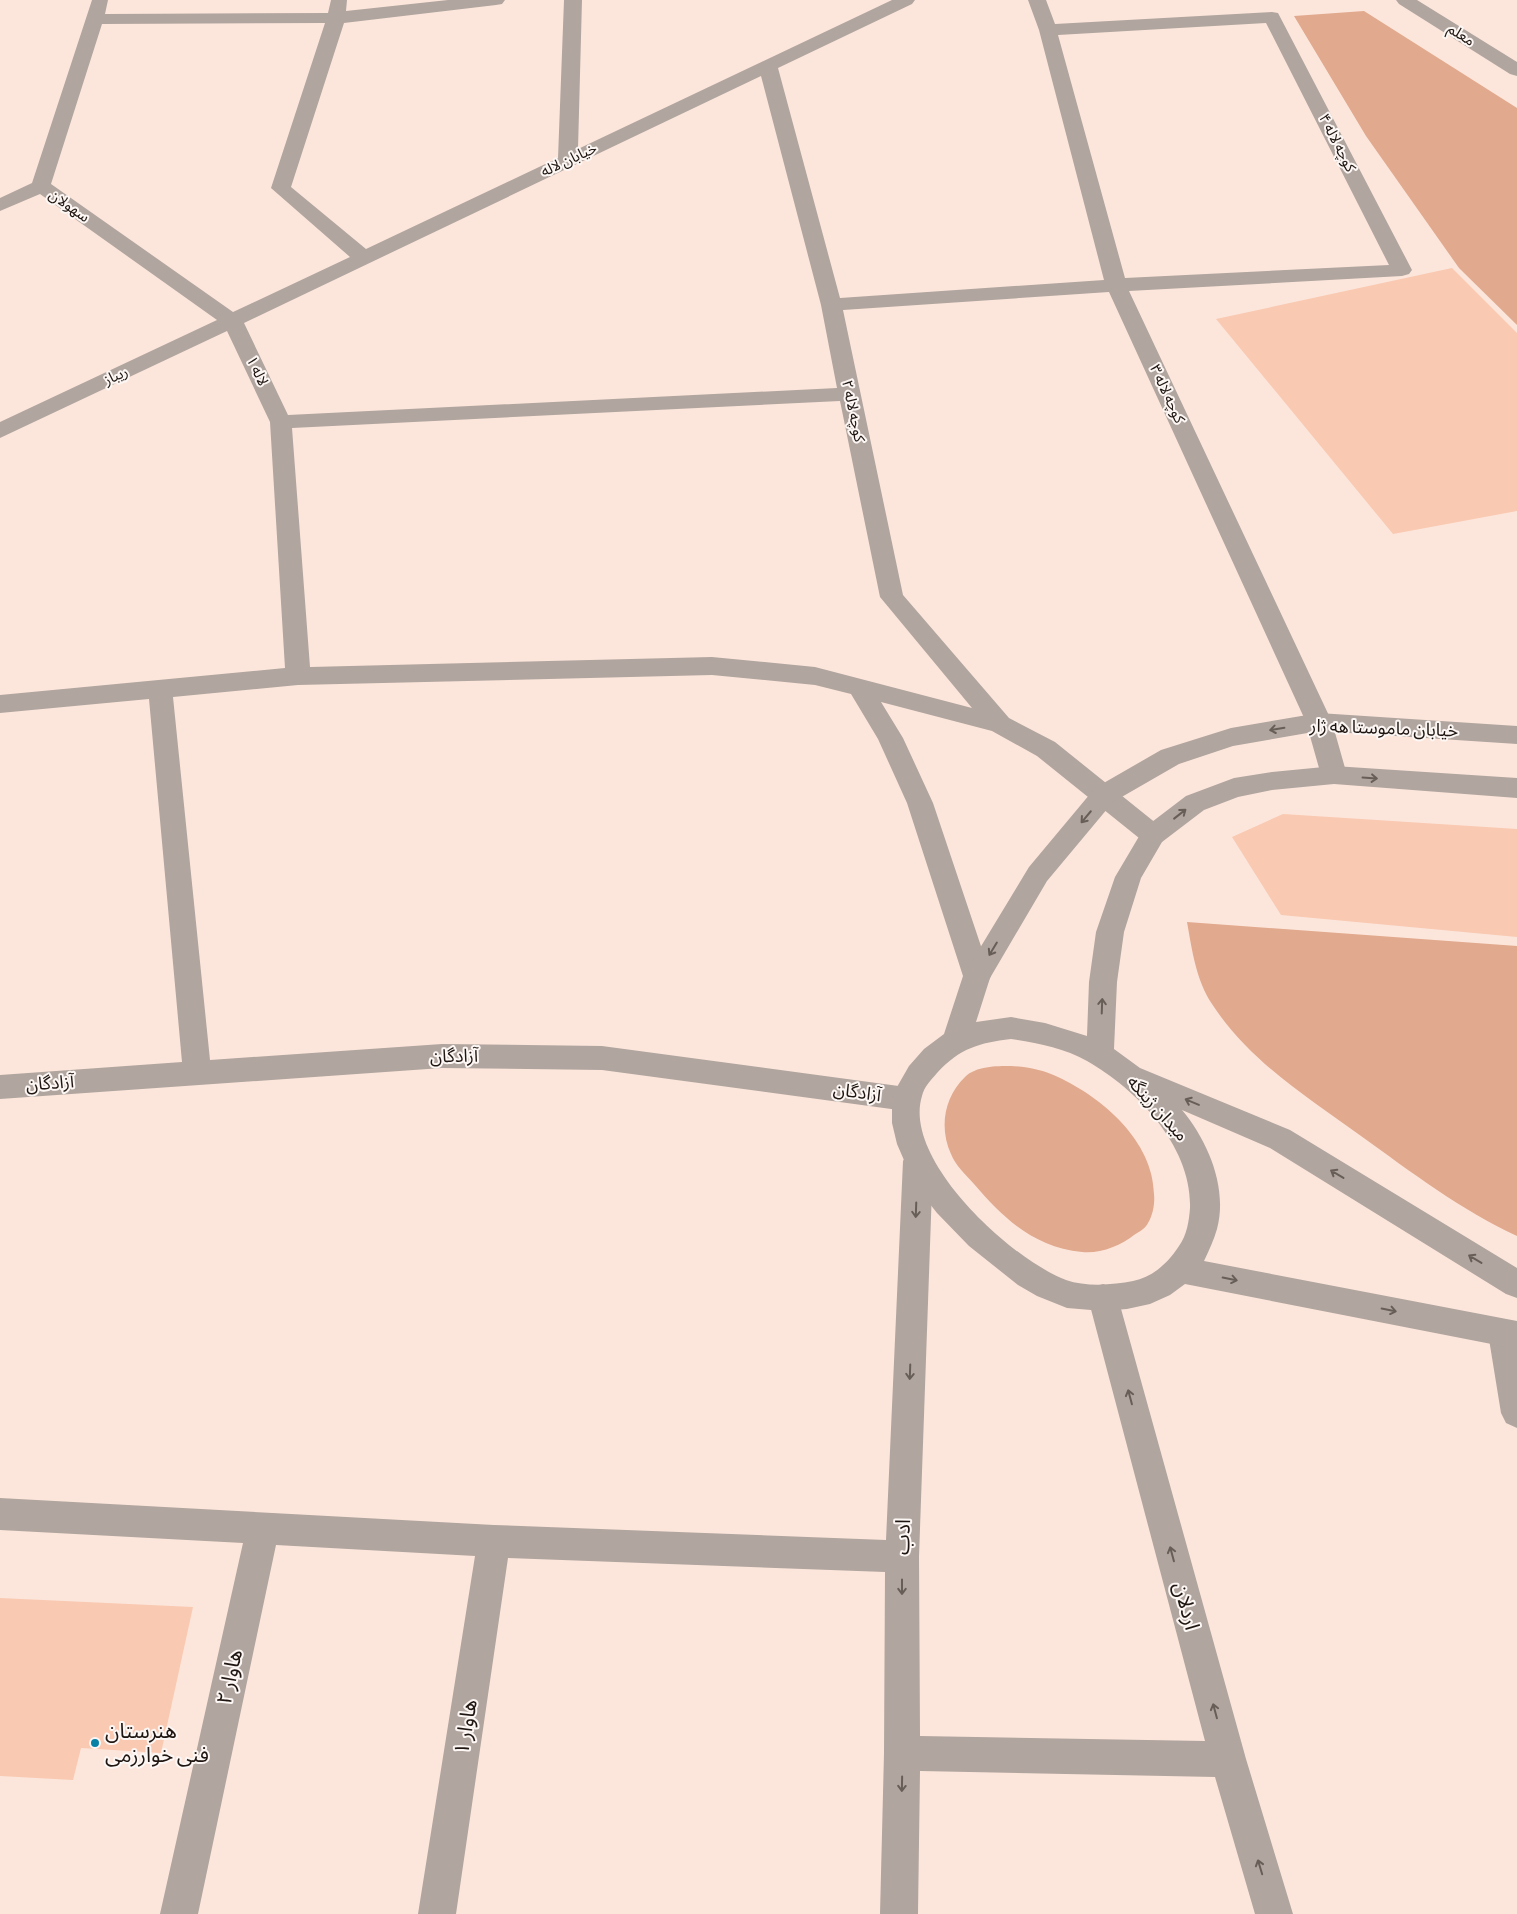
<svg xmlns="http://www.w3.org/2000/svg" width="1517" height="1914" viewBox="0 0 1517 1914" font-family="'Alegreya Sans','Noto Sans Arabic',sans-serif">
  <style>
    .green { fill: #e1a98d }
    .building { fill: #f9c9b2 }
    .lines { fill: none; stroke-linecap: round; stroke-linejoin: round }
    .minor { fill: #b1a59f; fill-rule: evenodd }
    .tertiary { fill: #b1a59f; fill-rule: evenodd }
    .oneway { stroke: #685e58 }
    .poi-dot { fill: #0881a7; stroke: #fcf7f4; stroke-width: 2 }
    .labels { text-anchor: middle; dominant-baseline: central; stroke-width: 4; stroke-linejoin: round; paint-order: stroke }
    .far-street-label { font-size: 15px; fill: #1f1611; stroke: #fcf7f4 }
    .street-label { font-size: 18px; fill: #1f1611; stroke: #fcf7f4 }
    .near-street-label { font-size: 21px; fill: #1f1611; stroke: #fcf7f4 }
    .near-poi-label { font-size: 21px; fill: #1f1611; stroke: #fcf7f4; text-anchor: start }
  </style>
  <rect width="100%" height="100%" fill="#fce6db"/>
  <g class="green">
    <path d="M1364,11L1517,108V325L1459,268L1366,136L1294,16Z"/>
    <path d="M1187,922L1517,946V1236C1461,1210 1411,1172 1361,1136C1307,1097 1249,1061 1212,1004C1196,980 1192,950 1187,922Z"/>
    <path d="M1011,1066C1028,1067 1043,1070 1058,1077C1103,1098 1153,1141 1154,1194C1155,1203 1153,1215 1148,1223C1146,1228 1139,1232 1134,1235C1121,1246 1099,1254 1082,1252C1034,1247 1004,1219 974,1184C966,1175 955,1165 951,1154C939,1128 944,1097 965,1077C976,1066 996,1066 1011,1066Z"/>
  </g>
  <g class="building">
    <path d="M1452,268L1517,333V511L1393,534L1216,319Z"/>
    <path d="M1283,814L1517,829V937L1281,915L1232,837Z"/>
    <path d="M0,1598L193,1607L161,1753L81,1748L73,1780L0,1776Z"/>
  </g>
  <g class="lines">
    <g class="minor">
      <path d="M92,0H108L105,14L328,13L331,0H347L346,11L448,0H505L502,4L496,5L344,23L291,187L366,249L558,158L564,0H582L578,149L892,0H915L912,4L778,68L840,298L1104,280L1039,30L1028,0H1046L1055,24L1272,12L1278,13L1412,270L1409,274L1402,276L1129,291L1332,722L1347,775L1343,782L1334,784L1325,782L1321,775L1306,722L1109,292L843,310L903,595L1009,718L1055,742L1162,828L1166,835L1162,842L1153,845L1144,842L1037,756L992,731L881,702L903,738L933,803L991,976L987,984L977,987L967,984L963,976L907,803L878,739L851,694L815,685L712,675L298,685L173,697L210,1060L442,1044L602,1046L906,1087L916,1091L920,1099L916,1107L906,1111L602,1070L442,1068L0,1099V1075L182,1062L149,699L0,713V695L285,668L270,422L227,331L0,438V422L217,320L40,194L0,211V198L32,183ZM325,23L271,188L350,257L233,312L51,184L102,24ZM1266,23L1389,265L1125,278L1058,35ZM761,76L821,305L837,388L288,415L244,323ZM840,401L880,597L972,708L815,667L712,657L310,667L292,428Z"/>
      <path d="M918,1148L928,1152L933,1161L919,1557L920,1736L1205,1741L1088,1298L1092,1288L1103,1284L1114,1288L1118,1298L1246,1759L1293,1914H1255L1215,1777L920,1771L918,1914H880L884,1753L885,1572L508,1558L456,1914H418L475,1556L276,1545L198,1914H160L243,1543L0,1530V1498L494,1525L886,1540L903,1161L908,1152Z"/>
      <path d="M1504,1319L1515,1323L1517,1327V1428L1506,1423L1501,1413L1488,1333L1493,1323Z"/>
    </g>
    <g class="tertiary">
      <path d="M1396,0H1417L1517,62V76L1510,74L1399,4Z"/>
      <path d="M1319,713L1517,726V744L1319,731L1233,746L1179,764L1113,802L1047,881L990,978L976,1022L1011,1017L1045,1023L1087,1036L1089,982L1096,932L1115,877L1144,828L1186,796L1234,778L1272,772L1334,766L1517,778V798L1334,784L1272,790L1238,797L1204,810L1162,842L1141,878L1124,932L1117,982L1114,1049L1140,1068L1290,1130L1517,1268V1298L1506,1294L1270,1148L1182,1110C1208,1141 1228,1188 1217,1229C1214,1240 1209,1250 1204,1261L1517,1321V1349L1185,1284L1170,1295L1150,1304L1127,1309L1103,1311L1067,1308L1037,1296L1018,1285L969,1246L937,1213L922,1194L910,1174L897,1144L892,1123V1101L897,1087L909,1066L924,1049L944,1034L963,976L1029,867L1095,788L1161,750L1231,728ZM1011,1039C1037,1043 1064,1048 1087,1061C1138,1090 1192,1147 1190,1208C1189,1221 1187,1235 1179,1246C1168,1263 1153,1277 1133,1281C1113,1285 1086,1287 1066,1280C1012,1260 902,1160 922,1096C924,1087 931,1080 937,1073C960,1048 979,1043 1011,1039Z"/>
    </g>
  </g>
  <defs><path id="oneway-shaft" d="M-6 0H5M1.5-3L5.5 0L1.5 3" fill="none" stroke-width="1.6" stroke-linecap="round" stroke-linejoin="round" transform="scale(1.25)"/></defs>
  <g class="oneway">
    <use href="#oneway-shaft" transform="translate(1277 729) rotate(171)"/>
    <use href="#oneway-shaft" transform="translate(1370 778) rotate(4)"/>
    <use href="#oneway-shaft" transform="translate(1180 814) rotate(-38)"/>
    <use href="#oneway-shaft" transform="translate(1086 817) rotate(130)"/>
    <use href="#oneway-shaft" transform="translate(993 949) rotate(121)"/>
    <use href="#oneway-shaft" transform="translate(1102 1006) rotate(-88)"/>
    <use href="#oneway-shaft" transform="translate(1192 1102) rotate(-157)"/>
    <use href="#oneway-shaft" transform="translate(1337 1174) rotate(-149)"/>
    <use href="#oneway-shaft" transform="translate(916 1210) rotate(92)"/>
    <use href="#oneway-shaft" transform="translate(1475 1259) rotate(-149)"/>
    <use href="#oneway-shaft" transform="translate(1230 1279) rotate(11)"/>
    <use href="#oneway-shaft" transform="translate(1389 1310) rotate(11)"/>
    <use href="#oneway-shaft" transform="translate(910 1372) rotate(92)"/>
    <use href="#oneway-shaft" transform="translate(1130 1397) rotate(-105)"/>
    <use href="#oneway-shaft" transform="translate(1172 1554) rotate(-105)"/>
    <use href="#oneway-shaft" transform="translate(902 1587) rotate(90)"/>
    <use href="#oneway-shaft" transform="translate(1215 1711) rotate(-105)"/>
    <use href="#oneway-shaft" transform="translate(902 1784) rotate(91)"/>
    <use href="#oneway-shaft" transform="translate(1260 1867) rotate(-107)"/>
  </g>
  <circle class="poi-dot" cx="95" cy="1743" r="5"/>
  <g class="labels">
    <g class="far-street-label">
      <text transform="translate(1461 35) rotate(32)">معلم</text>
      <text transform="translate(1337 143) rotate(63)">کوچه لاله ۴</text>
      <text transform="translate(569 160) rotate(-25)">خیابان لاله</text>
      <text transform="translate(69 206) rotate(35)">سهولان</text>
      <text transform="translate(257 371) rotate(64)">لاله ۱</text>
      <text transform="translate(116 376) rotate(-25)">ریباز</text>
      <text transform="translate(1167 394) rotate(65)">کوچه لاله ۳</text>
      <text transform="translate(853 411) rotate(78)">کوچه لاله ۲</text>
    </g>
    <g class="street-label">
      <text transform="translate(1384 729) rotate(2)">خیابان ماموستا هه ژار</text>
      <text transform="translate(454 1057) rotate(-1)">آزادگان</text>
      <text transform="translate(50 1084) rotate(-4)">آزادگان</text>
      <text transform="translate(857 1093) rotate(8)">آزادگان</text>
      <text transform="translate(1157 1109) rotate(48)">میدان ژینگه</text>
    </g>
    <g class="near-street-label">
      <text transform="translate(903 1537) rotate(-88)">ادب</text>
      <text transform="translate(1186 1606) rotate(75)">اردلان</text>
      <text transform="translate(230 1677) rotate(-78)">هاوار ۲</text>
      <text transform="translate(466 1727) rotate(-81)">هاوار ۱</text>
    </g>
    <g class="near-poi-label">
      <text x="105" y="1731">هنرستان<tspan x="105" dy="24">فنی خوارزمی</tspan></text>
    </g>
  </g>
</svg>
